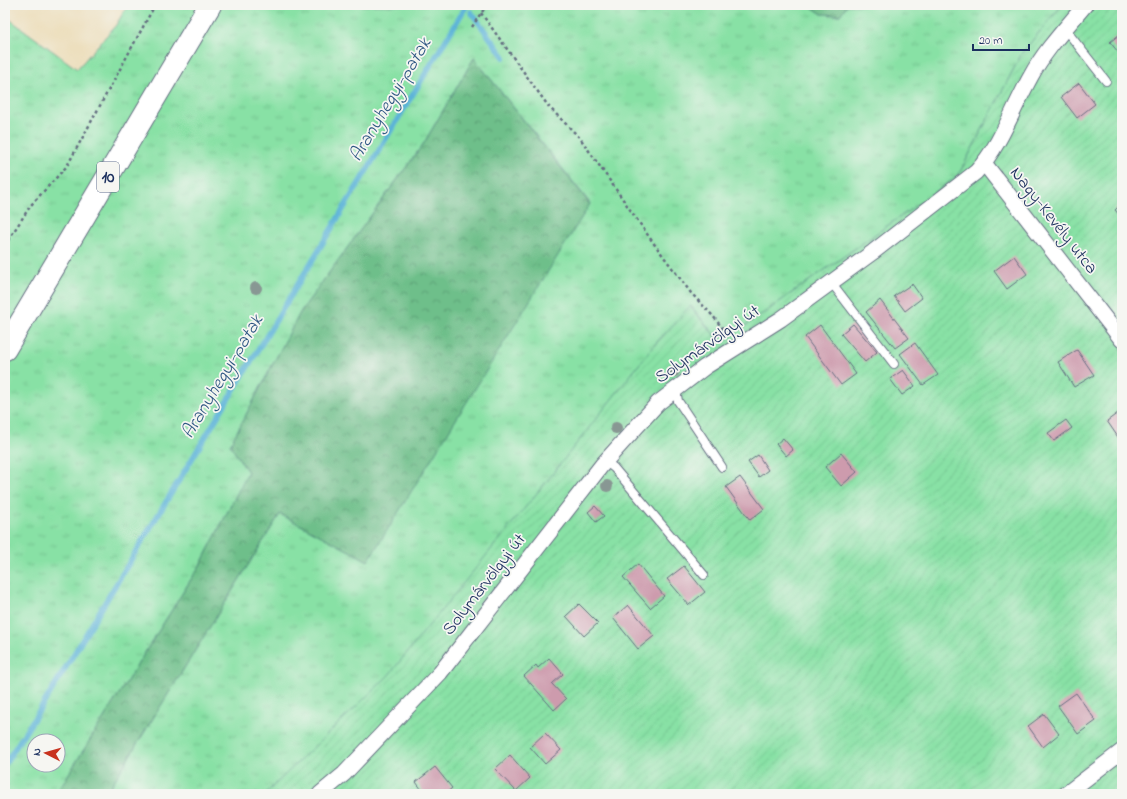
<svg xmlns="http://www.w3.org/2000/svg" width="1127" height="799" viewBox="0 0 1127 799" font-family="'Indie Flower',sans-serif">
  <style>
    .grass { fill: url(#grass-tufts); stroke: #528882; fill-rule: evenodd }
    .forest { fill: url(#forest-crowns); stroke: #447774 }
    .garden { fill: url(#garden-furrows); stroke: #528882 }
    .lines { fill: none; stroke-linecap: round; stroke-linejoin: round }
    .stream { stroke: #5bb3d8; stroke-width: 5.5 }
    .building { fill: #cd9bad }
    .lane-casing { stroke: #646d80; stroke-width: 10 }
    .street-casing { stroke: #646d80; stroke-width: 17 }
    .primary-casing { stroke: #646d80; stroke-width: 24 }
    .path { stroke: #646d80; stroke-width: 2.5; stroke-dasharray: 3 3; stroke-linecap: butt }
    .lane { stroke: #fff; stroke-width: 8 }
    .street { stroke: #fff; stroke-width: 15 }
    .primary { stroke: #fff; stroke-width: 22 }
    .tree { fill: #889793 }
    .labels { text-anchor: middle; dominant-baseline: central; stroke-width: 3.5; stroke-linejoin: round; paint-order: stroke }
    .shield { fill: #f6f6f2; stroke: #5d6b8a; stroke-width: 1 }
    .shield-label { font-size: 17px; font-weight: bold; fill: #1b2f5e }
    .street-label { font-size: 18px; fill: #1b2f5e; stroke: #f6f6f2 }
    .water-label { font-size: 19px; font-style: italic; fill: #2e5783; stroke: #f6f6f2 }
  </style>
  <defs>
    <pattern id="grass-tufts" width="24" height="20" patternUnits="userSpaceOnUse"><rect width="24" height="20" fill="#88e1a5"/><path d="M3 7l-1-3M5 7V3M7 7l1-3M15 17l-1-3M17 17v-4M19 17l1-3" fill="none" stroke="#75c190"/></pattern>
    <pattern id="forest-crowns" width="20" height="18" patternUnits="userSpaceOnUse"><rect width="20" height="18" fill="#6ebf8a"/><path d="M2 6a3 3 0 1 1 6 0M12 15a3 3 0 1 1 6 0" fill="none" stroke="#5a9c74"/></pattern>
    <pattern id="garden-furrows" width="10" height="10" patternUnits="userSpaceOnUse"><rect width="10" height="10" fill="#88e1a5"/><path d="M-1 1l2-2M0 10L10 0M9 11l2-2" fill="none" stroke="#75c190"/></pattern>
  </defs>
  <rect width="100%" height="100%" fill="#f6f6f2"/>
  <filter id="ink" filterUnits="userSpaceOnUse"><feTurbulence type="fractalNoise" baseFrequency=".025" numOctaves="2"/><feDisplacementMap in="SourceGraphic" scale="8" xChannelSelector="R" yChannelSelector="G"/><feConvolveMatrix kernelMatrix="1 2 1 2 8 2 1 2 1" color-interpolation-filters="sRGB"/></filter>
  <filter id="wash" filterUnits="userSpaceOnUse"><feTurbulence type="fractalNoise" baseFrequency=".012" numOctaves="4" result="noise"/><feDisplacementMap in="SourceGraphic" scale="16" xChannelSelector="R" yChannelSelector="G"/><feGaussianBlur stdDeviation="0.9" result="paint"/><feColorMatrix in="noise" values="0 0 0 0 0 0 0 0 0 0 0 0 0 0 0 0 0 1.4 0 .05"/><feComposite in="paint" operator="in"/></filter>
  <g filter="url(#wash)">
    <rect width="100%" height="100%" fill="#eddfbe"/>
    <path class="grass" d="M128,5H809L822,14L840,15L847,5H1062L1022,53L958,176L721,343L691,306L656,343L308,794H106L280,514L368,560L590,203L474,58L424,143L301,311L230,445L248,472L202,562L56,794H5V16L77,69L116,25ZM34,741H58V765H34Z"/>
    <g class="forest">
      <path d="M809,5H847L840,15L822,14Z"/>
      <path d="M474,58L590,204L368,561L280,514L106,794H56L202,562L248,472L230,445L301,311L424,143Z"/>
    </g>
    <path class="garden" d="M1062,5H1122V794H265L388,676L550,477L656,343L690,306L721,343L958,176L1022,53Z"/>
    <g class="lines">
      <g class="stream">
        <path d="M471,12L504,57"/>
        <path d="M5,764L49,695L467,5"/>
      </g>
    </g>
    <g id="blocks">
      <g class="building">
        <path d="M1120,34L1122,36V57L1110,42Z"/>
        <path d="M1079,83L1095,104L1077,118L1061,97Z"/>
        <path d="M1122,203V218L1115,210Z"/>
        <path d="M1014,256L1027,274L1007,289L994,271Z"/>
        <path d="M912,284L922,298L905,311L894,296Z"/>
        <path d="M880,300L909,338L895,348L866,312Z"/>
        <path d="M853,324L877,352L865,362L841,334Z"/>
        <path d="M820,325L856,374L841,385L805,337Z"/>
        <path d="M915,343L938,375L923,385L900,354Z"/>
        <path d="M1077,350L1094,375L1074,387L1058,362Z"/>
        <path d="M903,370L915,386L902,395L890,379Z"/>
        <path d="M1122,410V443L1107,421Z"/>
        <path d="M1066,420L1072,428L1054,441L1048,433Z"/>
        <path d="M783,438L793,450L786,456L776,444Z"/>
        <path d="M841,453L857,472L841,486L825,467Z"/>
        <path d="M758,455L768,470L759,477L748,462Z"/>
        <path d="M740,477L764,509L750,520L726,487Z"/>
        <path d="M595,506L604,516L596,522L588,512Z"/>
        <path d="M638,564L664,596L650,608L623,577Z"/>
        <path d="M684,566L705,592L689,605L667,579Z"/>
        <path d="M579,604L598,623L584,636L566,616Z"/>
        <path d="M628,605L654,636L638,649L613,618Z"/>
        <path d="M549,658L563,674L552,684L566,699L554,710L524,676L536,665L538,668Z"/>
        <path d="M1076,693L1096,721L1078,734L1058,706Z"/>
        <path d="M1044,714L1059,734L1043,747L1028,726Z"/>
        <path d="M545,733L561,750L545,764L530,747Z"/>
        <path d="M510,755L530,778L516,791L495,769Z"/>
        <path d="M435,767L452,788L445,794H425L416,782Z"/>
      </g>
    </g>
  </g>
  <g filter="url(#ink)">
    <use href="#blocks" fill-opacity="0" stroke="#646d80" stroke-width="1"/>
    <g class="lines">
      <g class="lane-casing">
        <g id="lane">
          <path d="M1065,29L1106,81"/>
          <path d="M831,282L894,364"/>
          <path d="M676,390L678,401L722,467"/>
          <path d="M605,461L614,468L704,575"/>
        </g>
      </g>
      <g class="street-casing">
        <g id="street">
          <path d="M984,163L1122,340"/>
          <path d="M320,794L344,774L440,673L602,465L658,403L705,367L781,319L873,252L976,172C1001,145 1013,108 1031,76C1045,50 1066,28 1085,5"/>
          <path d="M1066,794L1122,751"/>
        </g>
      </g>
      <g class="primary-casing">
        <path id="primary" d="M5,349L210,5"/>
      </g>
      <g class="path">
        <path d="M481,13L549,107L580,138L652,241L691,293L713,316L727,334"/>
        <path d="M472,27L481,13L488,5"/>
        <path d="M5,245L31,205L67,166L155,5"/>
      </g>
      <use href="#lane" class="lane"/>
      <use href="#street" class="street"/>
      <use href="#primary" class="primary"/>
    </g>
    <g class="tree">
      <circle cx="256" cy="288" r="6"/>
      <circle cx="674" cy="371" r="6"/>
      <circle cx="616" cy="428" r="6"/>
      <circle cx="607" cy="486" r="6"/>
    </g>
  </g>
  <g class="labels">
    <rect class="shield" x="97" y="162" width="22" height="30" rx="3"/>
    <g class="shield-label">
      <text x="108" y="177">10</text>
    </g>
    <g class="street-label">
      <text transform="translate(1053 221) rotate(52)">Nagy-Kevély utca</text>
      <text transform="translate(708 345) rotate(-35)">Solymárvölgyi út</text>
      <text transform="translate(485 585) rotate(-52)">Solymárvölgyi út</text>
    </g>
    <g class="water-label">
      <text transform="translate(391 100) rotate(-59)">Aranyhegyi-patak</text>
      <text transform="translate(223 377) rotate(-59)">Aranyhegyi-patak</text>
    </g>
  </g>
  <rect width="1127" height="799" fill="none" stroke="#f6f6f2" stroke-width="20"/>
  <g transform="translate(46 753) rotate(276)"><circle r="19" fill="#f6f6f2" stroke="#9ea6b7"/>
  <path d="M0-3L7 15L0 10L-7 15Z" fill="#c8321e"/>
  <text y="-6" font-size="11" font-weight="bold" text-anchor="middle" fill="#1b2f5e">N</text>
  </g>
  <path d="M973 44v6h56v-6" fill="none" stroke="#1b2f5e" stroke-width="2"/>
  <text x="979" y="44" font-size="12" fill="#1b2f5e" stroke="#f6f6f2" stroke-width="3" paint-order="stroke">20 m</text>
</svg>
